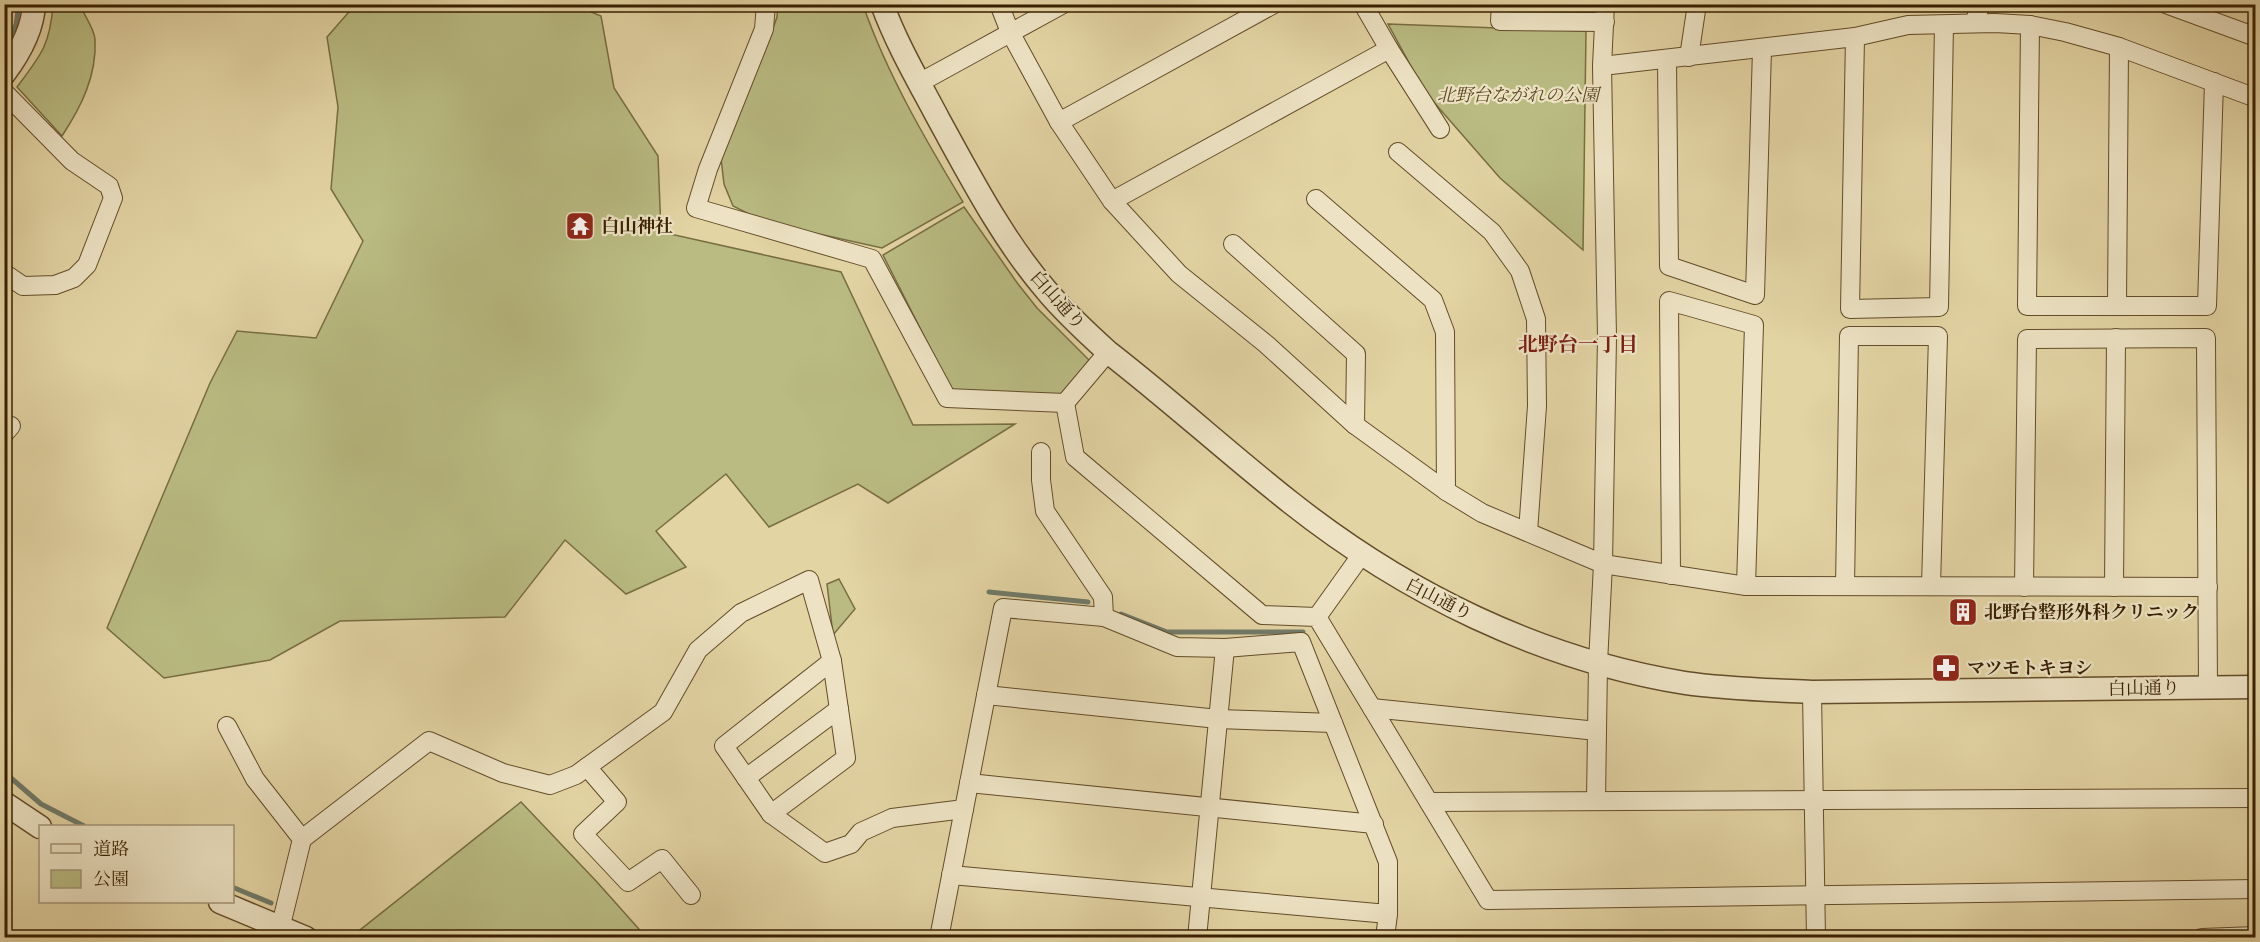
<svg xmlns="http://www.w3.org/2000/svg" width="2260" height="942" viewBox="0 0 2260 942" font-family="'IM FELL Great Primer','Noto Serif JP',serif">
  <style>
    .green { fill: #b9bb82; stroke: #786d41; stroke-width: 1.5 }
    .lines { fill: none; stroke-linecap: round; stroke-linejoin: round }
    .stream { stroke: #717a69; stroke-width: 5 }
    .minor-casing { stroke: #634c29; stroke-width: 20 }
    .tertiary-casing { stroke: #634c29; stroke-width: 25 }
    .minor { stroke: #ede3c4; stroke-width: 18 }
    .tertiary { stroke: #ede3c4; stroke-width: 22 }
    .labels { text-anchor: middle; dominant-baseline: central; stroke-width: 4.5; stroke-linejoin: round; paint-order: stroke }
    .park-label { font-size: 18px; font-style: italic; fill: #584620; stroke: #ede3c4 }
    .poi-label { font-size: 18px; font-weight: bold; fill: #381f00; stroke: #ede3c4; text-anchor: start }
    .street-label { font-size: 18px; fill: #381f00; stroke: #ede3c4 }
    .neighbourhood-label { font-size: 20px; font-weight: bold; fill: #7a1f14; stroke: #ede3c4 }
  </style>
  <rect width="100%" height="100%" fill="#e3d4a4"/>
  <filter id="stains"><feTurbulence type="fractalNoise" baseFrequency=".00333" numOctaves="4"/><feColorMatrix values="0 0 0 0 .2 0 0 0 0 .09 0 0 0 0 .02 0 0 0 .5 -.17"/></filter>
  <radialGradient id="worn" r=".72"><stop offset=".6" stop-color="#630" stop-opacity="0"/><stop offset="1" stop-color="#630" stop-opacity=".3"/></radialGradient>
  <g class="green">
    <path d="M572,4L601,16L614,88L658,156L661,232L841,272L913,425L1015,424L888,503L858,484L769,527L726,474L656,531L686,567L626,594L565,540L505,617L340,621L270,660L164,678L107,628L210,383L237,331L316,338L363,241L331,189L338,107L327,37L355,5Z"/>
    <path d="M53,5H80C84,15 94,28 95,39C97,76 81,107 62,136L17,87C41,55 50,45 53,5Z"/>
    <path d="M778,5H863C887,74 925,139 963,202L882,248L765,222L733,206L724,184L721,158L768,42L777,17Z"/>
    <path d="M1388,24L1586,31L1583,250L1500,178L1425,92Z"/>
    <path d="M964,207L1018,284L1037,308L1089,360L1064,396L952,391L883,255Z"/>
    <path d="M839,579L855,609L833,635L827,584Z"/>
    <path d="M521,802L597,882L646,937H357L355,934Z"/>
  </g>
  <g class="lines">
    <g class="stream">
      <path d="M7,41L16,25L19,4"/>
      <path d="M989,592L1088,602"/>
      <path d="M1121,614L1167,632H1303"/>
      <path d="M4,772L41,804L84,826"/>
      <path d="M232,887L271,903"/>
    </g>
    <g class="minor-casing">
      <g id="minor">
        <path d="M766,4L764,29L708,169L696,208L872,259L947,398L1065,403"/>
        <path d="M999,4L1010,32L1059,122L1112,201L1179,274L1266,344L1355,425L1446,491L1482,513L1603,564L1746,586L2208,587"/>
        <path d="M1363,4L1389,49L1440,129"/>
        <path d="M1501,4L1500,21L1605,22"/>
        <path d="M2166,4L2256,37"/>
        <path d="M1974,23L1981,4"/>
        <path d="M2030,25L2027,306H2117L2119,47"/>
        <path d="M1855,37L1850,309L1939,307L1944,25"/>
        <path d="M1689,57L1697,4"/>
        <path d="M1667,60L1669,266L1755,295L1762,49"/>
        <path d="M1602,66L1855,37L1908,25L1995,23L2030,25L2065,32L2119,47L2256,98"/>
        <path d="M919,83L1063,4"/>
        <path d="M4,92L72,161L109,186L113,198L87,265L74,278L55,285L23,286L4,273"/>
        <path d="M1059,122L1274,4"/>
        <path d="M1398,152L1492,232L1520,271L1536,319L1537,406L1528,532"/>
        <path d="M1316,199L1433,300L1445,332L1446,491"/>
        <path d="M1112,201L1389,49"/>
        <path d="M1233,244L1356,354L1355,425"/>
        <path d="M2117,306H2207L2214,82"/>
        <path d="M1065,403L1075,457L1262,615L1317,617L1488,900L2256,889"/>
        <path d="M1065,403L1108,352"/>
        <path d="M4,434L11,426"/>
        <path d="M1041,452V480L1045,511L1103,597L1104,617"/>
        <path d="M1671,575L1669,301L1754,325L1746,586"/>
        <path d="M1845,586L1849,336H1938L1931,586"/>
        <path d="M2024,587L2027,339L2206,338L2208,688"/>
        <path d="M2114,587L2116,338"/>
        <path d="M1317,617L1362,554"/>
        <path d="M832,661L724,746L771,814L825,853L851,844L861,832L892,818L964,809"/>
        <path d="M1812,692L1816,938"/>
        <path d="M986,695L1218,719L1333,723"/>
        <path d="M1372,708L1597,731"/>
        <path d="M227,726L255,779L302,839L429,741L503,773L550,785L576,775L663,712L698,650L741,613L809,580L832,661L846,758L771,814"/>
        <path d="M587,767L617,802L583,834L628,882L662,859L691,895"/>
        <path d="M746,778L839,709"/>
        <path d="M969,783L1374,824"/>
        <path d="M1596,801L1598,663L1603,564L1607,337L1602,66L1605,4"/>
        <path d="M1429,802L2256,798"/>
        <path d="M951,875L1388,914"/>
        <path d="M281,925L302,839"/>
        <path d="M939,938L1003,608L1104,617L1177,647L1225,648L1301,642L1388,862V914L1385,938"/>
        <path d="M1197,938L1225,648"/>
        <path d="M2202,938L2256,936"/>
      </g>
    </g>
    <g class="tertiary-casing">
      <g id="tertiary">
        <path d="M882,4C897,45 919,82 939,120C971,178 1003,240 1046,290C1065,313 1087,333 1108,352C1170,400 1228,453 1290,502C1405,593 1539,659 1685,683C1727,689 1770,690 1812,692L2256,687"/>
        <path d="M4,74C19,54 33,29 34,4"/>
        <path d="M4,803L40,827"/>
        <path d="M220,902L306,938"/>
      </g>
    </g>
    <use href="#minor" class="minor"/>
    <use href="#tertiary" class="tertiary"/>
  </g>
  <defs>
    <g id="temple-square" transform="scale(1.5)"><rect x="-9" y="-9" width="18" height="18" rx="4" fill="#8f2418" stroke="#ede3c4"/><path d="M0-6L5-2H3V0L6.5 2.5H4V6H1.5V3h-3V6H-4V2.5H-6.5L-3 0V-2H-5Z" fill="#fff"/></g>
    <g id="building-square" transform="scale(1.5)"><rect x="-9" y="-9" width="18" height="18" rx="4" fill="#8f2418" stroke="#ede3c4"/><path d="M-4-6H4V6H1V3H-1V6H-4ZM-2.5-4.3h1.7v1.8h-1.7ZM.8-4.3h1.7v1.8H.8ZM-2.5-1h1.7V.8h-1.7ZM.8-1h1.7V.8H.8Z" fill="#fff"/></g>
    <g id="pharmacy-square" transform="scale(1.5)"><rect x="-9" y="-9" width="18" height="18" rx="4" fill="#8f2418" stroke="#ede3c4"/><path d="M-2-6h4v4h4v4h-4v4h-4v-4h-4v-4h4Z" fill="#fff"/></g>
  </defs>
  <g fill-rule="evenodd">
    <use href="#temple-square" x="580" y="226"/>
    <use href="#building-square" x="1963" y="612"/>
    <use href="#pharmacy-square" x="1946" y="668"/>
  </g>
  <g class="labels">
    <g class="park-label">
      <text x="1518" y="95">北野台ながれの公園</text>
    </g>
    <g class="poi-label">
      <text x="601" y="226">白山神社</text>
      <text x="1984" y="612">北野台整形外科クリニック</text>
      <text x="1967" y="668">マツモトキヨシ</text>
    </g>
    <g class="street-label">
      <text transform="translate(1058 300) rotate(48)">白山通り</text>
      <text transform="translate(1439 599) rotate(27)">白山通り</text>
      <text transform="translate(2144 688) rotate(-1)">白山通り</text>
    </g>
    <g class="neighbourhood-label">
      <text x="1578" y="344">北野台一丁目</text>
    </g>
  </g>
  <rect width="2260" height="942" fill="none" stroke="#e3d4a4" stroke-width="24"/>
  <rect x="6" y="6" width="2248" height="930" fill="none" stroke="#381f00" stroke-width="3"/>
  <rect x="12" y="12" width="2236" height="918" fill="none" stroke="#381f00" stroke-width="1.5"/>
  <rect x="39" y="825" width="195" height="78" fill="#ede3c4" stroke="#a59576" stroke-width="1.5"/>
  <rect x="51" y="844" width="30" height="9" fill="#ede3c4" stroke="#a59576" stroke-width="1.5"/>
  <text x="93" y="855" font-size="18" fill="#381f00">道路</text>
  <rect x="51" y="870" width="30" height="18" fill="#b9bb82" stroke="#a59576" stroke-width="1.5"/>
  <text x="93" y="885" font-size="18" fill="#381f00">公園</text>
  <rect width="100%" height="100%" filter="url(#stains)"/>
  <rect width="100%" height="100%" fill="url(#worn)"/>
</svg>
